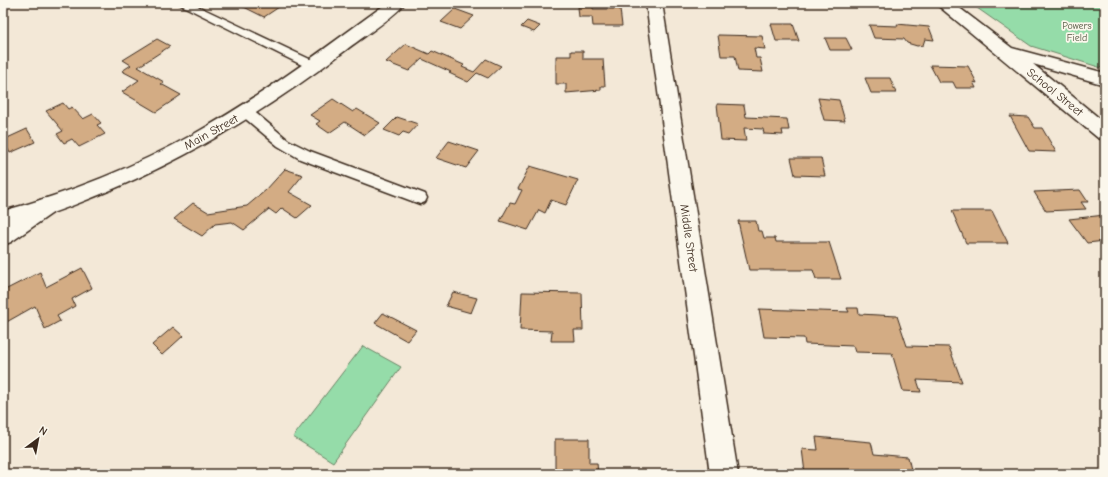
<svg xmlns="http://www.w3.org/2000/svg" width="1108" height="477" viewBox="0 0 1108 477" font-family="'Comic Neue',sans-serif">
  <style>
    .green { fill: #95dca9; stroke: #688364 }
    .building { fill: #d3ac84; stroke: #3b2a1e }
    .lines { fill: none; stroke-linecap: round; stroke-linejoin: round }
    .lane-casing { stroke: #3b2a1e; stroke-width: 3 }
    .street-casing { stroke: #3b2a1e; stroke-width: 3 }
    .secondary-casing { stroke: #3b2a1e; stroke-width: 3 }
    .lane { fill: #fbf7ec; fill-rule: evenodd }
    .street { fill: #fbf7ec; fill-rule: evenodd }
    .secondary { fill: #fbf7ec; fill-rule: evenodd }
    .labels { text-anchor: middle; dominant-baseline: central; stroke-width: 3.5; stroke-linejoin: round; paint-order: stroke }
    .far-park-label { font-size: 10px; fill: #525641; stroke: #fbf7ec }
    .street-label { font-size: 12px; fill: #3b2a1e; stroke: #fbf7ec }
  </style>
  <rect width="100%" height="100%" fill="#f3e8d7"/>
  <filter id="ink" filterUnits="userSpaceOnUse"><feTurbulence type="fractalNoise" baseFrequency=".025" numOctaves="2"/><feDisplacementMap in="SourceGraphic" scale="8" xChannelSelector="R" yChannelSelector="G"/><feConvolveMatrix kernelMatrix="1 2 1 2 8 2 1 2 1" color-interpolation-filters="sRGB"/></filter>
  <g filter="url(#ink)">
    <g class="green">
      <path d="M970,3H1105V69L1031,46Z"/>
      <path d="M363,346L401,367L333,462L293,437Z"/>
    </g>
    <g class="building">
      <path d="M236,3H285L264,17Z"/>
      <path d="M593,6V9H620L622,26H593L592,17H579L578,7Z"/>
      <path d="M455,9L474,16L460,29L441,22Z"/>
      <path d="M527,21L540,26L534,32L521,27Z"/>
      <path d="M771,24H793L799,41H776Z"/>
      <path d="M897,24L929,27L934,40L925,39L923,45L917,46L907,43L904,39L874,38L869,25L898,26Z"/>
      <path d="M718,35L762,36L765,49L754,48L756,58H760L763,72L738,71L735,56H721Z"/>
      <path d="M825,38H846L852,50H830Z"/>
      <path d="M157,39L170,46L138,67L164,82L161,84L181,95L156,112L122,92L139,80L122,71L131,65L123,60Z"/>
      <path d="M406,44L429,54L432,51L464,65L462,67L474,72L486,59L501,66L488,78L477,73L468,82L449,73L451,72L422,59L409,71L386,62Z"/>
      <path d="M571,51H583V59H603L605,86H601V90L566,93V84H556V56H571Z"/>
      <path d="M930,65L968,66L977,83L973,82L976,88H956L953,82H939Z"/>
      <path d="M865,78H890L896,93H871Z"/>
      <path d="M818,98L839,100L845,121L824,120Z"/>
      <path d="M333,99L353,112L357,109L380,123L365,135L345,122L329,133L316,124L320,121L310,115Z"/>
      <path d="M63,103L68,109L72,107L83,119L93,114L101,123L97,125L105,134L79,147L72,139L64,143L57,134L63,131L46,111Z"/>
      <path d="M717,104L744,105L746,117L787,119L789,130H782L783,135L764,134L763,129L744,128L746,141L721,140Z"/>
      <path d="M1010,116L1028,117L1035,128H1042L1056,152L1029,151Z"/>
      <path d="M397,117L418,124L409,134L403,132L399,136L384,130Z"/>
      <path d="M27,129L35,142L10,153L3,140Z"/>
      <path d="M449,141L479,151L466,168L436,158Z"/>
      <path d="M791,158H821L825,176L795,175Z"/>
      <path d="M530,166L578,180L566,205L551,200L545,213L539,210L528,230L500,221L510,203L515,204L522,190L518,189Z"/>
      <path d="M285,169L303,175L289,192L312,205L297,218L282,208L276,214L269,209L244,230L232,222L215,224L202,236L174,219L193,203L208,212L247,206L266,190Z"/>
      <path d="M1080,190L1088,202H1081L1086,209L1046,211L1034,192Z"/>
      <path d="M952,211H992L1008,243H966Z"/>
      <path d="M1105,215V241L1087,243L1069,219Z"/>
      <path d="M738,221H756L758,231H762L764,238H775L776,242H829L841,279H816L813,270H749Z"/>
      <path d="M82,268L92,288L72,299L75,306L57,316L60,321L45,329L35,306L3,324V291L40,272L46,287Z"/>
      <path d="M453,292L477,298L471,313L446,306Z"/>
      <path d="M522,292L582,293L583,330H574L575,341H551L552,331L520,330Z"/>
      <path d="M847,308H858L859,314L897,316L907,346L949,347L962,382L917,380L921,392L903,391L892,353L855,352L853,346L805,344L804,338L764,337L759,309L849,312Z"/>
      <path d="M383,313L416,330L407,341L375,323Z"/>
      <path d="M173,327L183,336L162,355L152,345Z"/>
      <path d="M816,437L871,442L874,454L908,457L912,474L805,473L802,449L818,450Z"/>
      <path d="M555,439H589V463H597L598,474H555Z"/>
    </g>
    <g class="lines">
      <g class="lane-casing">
        <g id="lane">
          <path d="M177,3H191L318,63L320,66L314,70L310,69Z"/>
          <path d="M246,108L251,109L288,140L310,151L425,194L427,198L425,202L420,204L300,159L278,146L241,115L240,112L241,109Z"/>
        </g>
      </g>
      <g class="street-casing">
        <g id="street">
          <path d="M935,3H953L1012,48L1105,73V85L1033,64L1105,123V140L1098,138Z"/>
          <path d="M47,198L54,200L58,206L54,212L11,242L3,245V224L40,200Z"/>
        </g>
      </g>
      <g class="secondary-casing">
        <g id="secondary">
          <path d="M387,3H405C396,16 360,39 346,50C236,133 136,189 3,229V211C69,193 133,168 194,134C262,96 324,49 387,3Z"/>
          <path d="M646,3H662L738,474H710Z"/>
        </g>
      </g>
      <use href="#lane" class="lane"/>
      <use href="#street" class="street"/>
      <use href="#secondary" class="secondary"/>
    </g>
  </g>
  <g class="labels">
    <g class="far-park-label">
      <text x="1077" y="26">Powers<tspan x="1077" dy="12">Field</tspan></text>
    </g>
    <g class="street-label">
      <text transform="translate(1055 92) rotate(39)">School Street</text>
      <text transform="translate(211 132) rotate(-29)">Main Street</text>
      <text transform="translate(689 238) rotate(82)">Middle Street</text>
    </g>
  </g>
  <rect width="1108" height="477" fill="none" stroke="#fbf7ec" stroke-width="16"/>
  <rect x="8" y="8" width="1092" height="461" fill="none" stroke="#3b2a1e" stroke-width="1.5" filter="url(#ink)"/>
  <g transform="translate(38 439) rotate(32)" stroke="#fbf7ec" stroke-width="3" paint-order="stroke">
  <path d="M0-3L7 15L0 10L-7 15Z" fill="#3b2a1e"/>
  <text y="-6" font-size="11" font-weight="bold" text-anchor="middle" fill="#3b2a1e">N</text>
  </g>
</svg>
